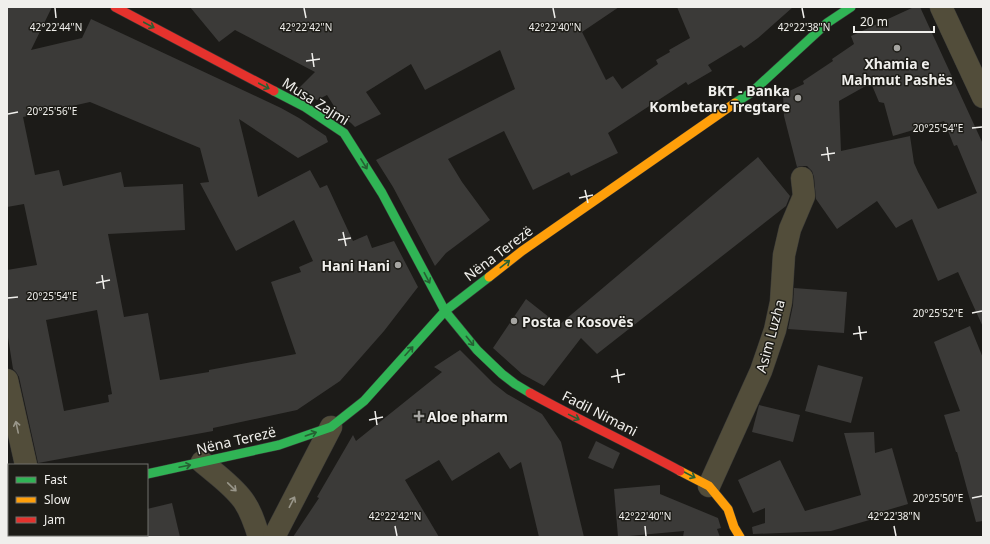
<svg xmlns="http://www.w3.org/2000/svg" width="990" height="544" viewBox="0 0 990 544" font-family="'Noto Sans',sans-serif">
  <style>
    .building { fill: #3b3a38; fill-rule: evenodd }
    .lines { fill: none; stroke-linecap: round; stroke-linejoin: round }
    .street-casing { stroke: #393937; stroke-width: 23 }
    .fast-casing { stroke: #393937; stroke-width: 10 }
    .slow-casing { stroke: #393937; stroke-width: 10 }
    .jam-casing { stroke: #393937; stroke-width: 10 }
    .street { stroke: #524d3a; stroke-width: 22 }
    .fast { stroke: #30b455; stroke-width: 9 }
    .slow { stroke: #ff9f0a; stroke-width: 9 }
    .jam { stroke: #e5322d; stroke-width: 9 }
    .oneway { stroke: #266033 }
    .oneway2 { stroke: #99968a }
    .ticks { fill: none; stroke: #f0efec; stroke-width: 1.5 }
    .poi-dot { fill: #a6a5a2; stroke: #1d1c17; stroke-width: 1.5 }
    .labels { text-anchor: middle; dominant-baseline: central; stroke-width: 3; stroke-linejoin: round; paint-order: stroke }
    .poi-label { font-size: 14px; font-weight: bold; fill: #f0efec; stroke: #1d1c17; text-anchor: end }
    .street-label { font-size: 14px; fill: #f0efec; stroke: #1d1c17 }
    .ticks-label { font-size: 10px; text-anchor: middle; fill: #f0efec; stroke: #1d1c17; stroke-width: 3; stroke-linejoin: round; paint-order: stroke }
  </style>
  <rect width="100%" height="100%" fill="#1c1b18"/>
  <g class="building">
    <path d="M7,7H52L31,50L82,38L91,19L281,108L299,118L326,136L328,142L298,158L239,119L258,197L310,170L320,188L327,185L353,241L367,235L372,248L394,241L418,287L384,331L340,381L297,410L213,428V431L38,463L19,377L16,372L13,369L7,331V270L37,265L24,204L7,207ZM90,102L200,148L209,182L200,183L236,251L294,220L313,261L299,267L301,272L271,282L296,354L209,370V372L160,380L148,313L124,317L108,234L185,230L183,184L124,187L121,172L63,186L59,170L35,175L23,117ZM97,310L112,394L108,395L109,402L64,411L46,320Z"/>
    <path d="M190,7H619L582,32L606,80L613,76L622,89L658,64L656,60L670,52L669,50L690,38L677,7H793L758,38L744,48L741,45L708,65L712,71L688,85L686,82L608,133L618,153L571,176L569,172L533,190L504,131L448,159L462,182L490,220L446,253L435,266L393,187L376,160L515,89L500,50L425,90L411,64L366,92L381,114L355,127L351,123L339,114L327,95L317,100L298,89L315,72L235,30L219,42Z"/>
    <path d="M914,7H920L983,144V327L958,272L938,281L912,219L896,228L877,201L837,229L816,199L814,177L812,171L807,166H801L797,167L784,116L783,94L804,84L803,81L833,61L832,59L854,44L851,36ZM871,83L879,102L884,103L893,136L944,121L954,146L957,145L977,193L938,209L918,172L914,163L910,136L841,151L839,101Z"/>
    <path d="M758,157L790,196L786,206L597,354L581,338L544,386L522,374L493,348L526,299L559,325Z"/>
    <path d="M794,288L847,292L844,333L788,329L793,305Z"/>
    <path d="M970,326L983,358V521L976,522L957,452H956L944,415L960,411L934,342Z"/>
    <path d="M460,350L493,383L507,394L542,414L561,442L584,537H539L521,462L510,469L499,452L452,481L439,460L405,480L439,537H293L319,498L317,497L353,435L356,441L442,372L434,367Z"/>
    <path d="M818,365L863,377L851,423L805,411Z"/>
    <path d="M759,405L800,415L793,442L752,432Z"/>
    <path d="M874,432L875,453L892,448L908,504L874,514L880,517L831,531L753,534L752,527L765,523V508L753,513L738,480L780,460L805,511L861,495L844,433Z"/>
    <path d="M596,441L620,453L613,469L588,458Z"/>
    <path d="M660,485V494L718,518L721,528L717,529L720,537H683L684,531L618,537L614,489Z"/>
    <path d="M172,503L180,537H147V509Z"/>
  </g>
  <g class="lines">
    <g class="street-casing">
      <g id="street">
        <path d="M941,7L983,97"/>
        <path d="M7,380L26,465"/>
        <path d="M202,462C216,474 232,485 243,500C251,511 255,524 259,537"/>
        <path d="M709,486L761,371L775,330L781,302L784,255L790,229L804,196L802,178"/>
        <path d="M274,537L331,427"/>
      </g>
    </g>
    <g class="fast-casing">
      <g id="fast">
        <path d="M274,91L305,107L344,133L382,193L445,311L477,350L502,374L515,384L530,393"/>
        <path d="M735,103L752,92L827,23L851,7"/>
        <path d="M147,474L279,445L331,427L364,401L445,311L489,277"/>
      </g>
    </g>
    <g class="slow-casing">
      <g id="slow">
        <path d="M489,277L522,251L735,103"/>
        <path d="M680,471L709,486L728,509L734,527L740,537"/>
        <path d="M7,505H9"/>
      </g>
    </g>
    <g class="jam-casing">
      <g id="jam">
        <path d="M115,7L274,91"/>
        <path d="M530,393C579,420 630,444 680,471"/>
      </g>
    </g>
    <use href="#street" class="street"/>
    <use href="#fast" class="fast"/>
    <use href="#slow" class="slow"/>
    <use href="#jam" class="jam"/>
  </g>
  <defs><path id="oneway-shaft" d="M-6 0H5M1.5-3L5.5 0L1.5 3" fill="none" stroke-width="1.6" stroke-linecap="round" stroke-linejoin="round"/></defs>
  <g class="oneway">
    <use href="#oneway-shaft" transform="translate(149 25) rotate(28)"/>
    <use href="#oneway-shaft" transform="translate(264 86) rotate(28)"/>
    <use href="#oneway-shaft" transform="translate(364 164) rotate(58)"/>
    <use href="#oneway-shaft" transform="translate(505 264) rotate(-38)"/>
    <use href="#oneway-shaft" transform="translate(427 278) rotate(62)"/>
    <use href="#oneway-shaft" transform="translate(470 341) rotate(51)"/>
    <use href="#oneway-shaft" transform="translate(409 351) rotate(-48)"/>
    <use href="#oneway-shaft" transform="translate(574 417) rotate(26)"/>
    <use href="#oneway-shaft" transform="translate(311 434) rotate(-19)"/>
    <use href="#oneway-shaft" transform="translate(185 466) rotate(-12)"/>
    <use href="#oneway-shaft" transform="translate(690 475) rotate(28)"/>
  </g>
  <g class="oneway2">
    <use href="#oneway-shaft" transform="translate(17 427) rotate(-102)"/>
    <use href="#oneway-shaft" transform="translate(232 487) rotate(44)"/>
    <use href="#oneway-shaft" transform="translate(292 502) rotate(-63)"/>
  </g>
  <path class="ticks" d="M55,8L56,18M304,8L306,18M553,8L555,18M802,8L804,18M312,53L314,67M306,61L320,59M8,114L18,112M972,128L982,127M827,147L829,161M821,155L835,153M585,190L588,203M579,198L593,195M343,232L346,246M338,240L351,238M102,275L104,289M96,283L110,280M8,298L18,297M972,313L982,311M859,326L861,340M853,334L867,332M617,369L619,383M611,377L625,374M375,411L377,425M369,420L383,417M972,498L982,496M395,526L397,536M645,526L646,536M894,526L896,536"/>
  <g class="poi-dot">
    <circle cx="897" cy="48" r="4"/>
    <circle cx="798" cy="98" r="4"/>
    <circle cx="398" cy="265" r="4"/>
    <circle cx="514" cy="321" r="4"/>
    <path d="M417 410h4v4h4v4h-4v4h-4v-4h-4v-4h4z"/>
  </g>
  <g class="labels">
    <g class="poi-label">
      <text x="897" y="63" text-anchor="middle">Xhamia e<tspan x="897" dy="16">Mahmut Pashës</tspan></text>
      <text x="790" y="90">BKT - Banka<tspan x="790" dy="16">Kombetare Tregtare</tspan></text>
      <text x="390" y="265">Hani Hani</text>
      <text x="522" y="321" text-anchor="start">Posta e Kosovës</text>
      <text x="427" y="416" text-anchor="start">Aloe pharm</text>
    </g>
    <g class="street-label">
      <text transform="translate(316 101) rotate(32)">Musa Zajmi</text>
      <text transform="translate(498 253) rotate(-37)">Nëna Terezë</text>
      <text transform="translate(770 336) rotate(-75)">Asim Luzha</text>
      <text transform="translate(600 413) rotate(27)">Fadil Nimani</text>
      <text transform="translate(236 440) rotate(-13)">Nëna Terezë</text>
    </g>
  </g>
  <g class="ticks-label">
    <text x="56" y="31">42°22'44"N</text>
    <text x="306" y="31">42°22'42"N</text>
    <text x="555" y="31">42°22'40"N</text>
    <text x="804" y="31">42°22'38"N</text>
    <text x="52" y="115">20°25'56"E</text>
    <text x="938" y="132">20°25'54"E</text>
    <text x="52" y="300">20°25'54"E</text>
    <text x="938" y="317">20°25'52"E</text>
    <text x="938" y="502">20°25'50"E</text>
    <text x="395" y="520">42°22'42"N</text>
    <text x="645" y="520">42°22'40"N</text>
    <text x="894" y="520">42°22'38"N</text>
  </g>
  <rect width="990" height="544" fill="none" stroke="#f0efec" stroke-width="16"/>
  <rect x="8" y="464" width="140" height="72" fill="#1d1c17" stroke="#71706c"/>
  <rect x="16" y="477" width="20" height="6" fill="#30b455" stroke="#71706c"/>
  <text x="44" y="484" font-size="12" fill="#f0efec">Fast</text>
  <rect x="16" y="497" width="20" height="6" fill="#ff9f0a" stroke="#71706c"/>
  <text x="44" y="504" font-size="12" fill="#f0efec">Slow</text>
  <rect x="16" y="517" width="20" height="6" fill="#e5322d" stroke="#71706c"/>
  <text x="44" y="524" font-size="12" fill="#f0efec">Jam</text>
  <path d="M854 26v6h80v-6" fill="none" stroke="#f0efec" stroke-width="2"/>
  <text x="860" y="26" font-size="12" fill="#f0efec" stroke="#1d1c17" stroke-width="3" paint-order="stroke">20 m</text>
</svg>
